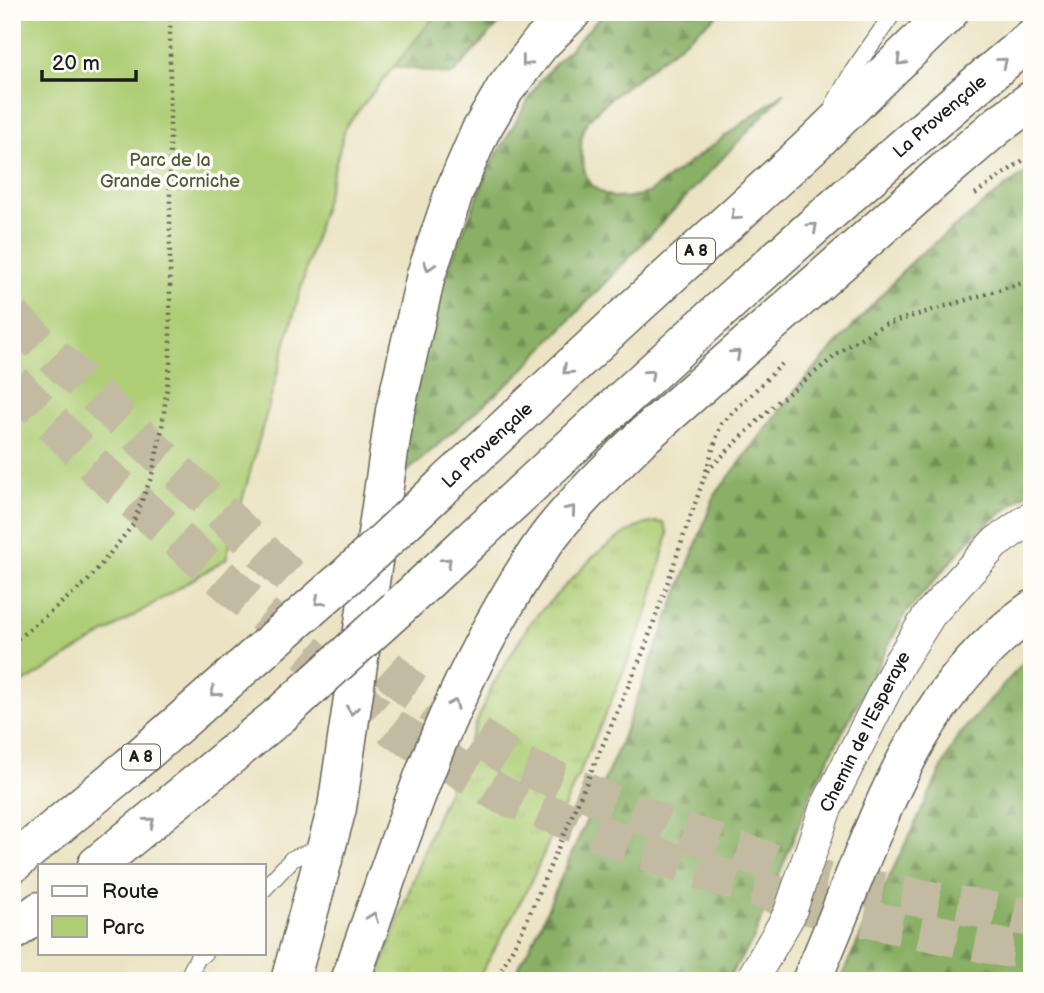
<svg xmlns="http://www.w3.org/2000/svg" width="1044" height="993" viewBox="0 0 1044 993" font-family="'Balsamiq Sans',sans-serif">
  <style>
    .grass { fill: url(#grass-tufts); stroke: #657448; stroke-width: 2 }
    .forest { fill: url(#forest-firs); stroke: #536641; stroke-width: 2 }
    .park { fill: #aecd74; stroke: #657448; stroke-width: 2 }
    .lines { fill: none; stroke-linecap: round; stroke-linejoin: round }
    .highway-tunnel { stroke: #c2bba2; stroke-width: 38; stroke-dasharray: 38 19; stroke-linecap: butt }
    .lane-casing { stroke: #646256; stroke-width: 18 }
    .street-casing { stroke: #646256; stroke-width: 34 }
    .highway-casing { stroke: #646256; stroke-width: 41 }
    .path { stroke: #646256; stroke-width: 4.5; stroke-dasharray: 2 5; stroke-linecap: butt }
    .lane { stroke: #fff; stroke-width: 16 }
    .street { stroke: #fff; stroke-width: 32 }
    .highway { stroke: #fff; stroke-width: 38 }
    .highway-bridge-casing { stroke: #646256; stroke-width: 41; stroke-linecap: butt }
    .highway-bridge { stroke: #fff; stroke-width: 38 }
    .oneway { stroke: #999 }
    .labels { text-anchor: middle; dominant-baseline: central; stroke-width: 7; stroke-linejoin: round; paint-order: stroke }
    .shield { fill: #fdfcf7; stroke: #605f5e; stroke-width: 2 }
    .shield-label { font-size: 16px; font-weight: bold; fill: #1c1c1c }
    .street-label { font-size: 18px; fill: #1c1c1c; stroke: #fdfcf7 }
    .park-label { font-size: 18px; fill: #4f5a3b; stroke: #fdfcf7 }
  </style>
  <defs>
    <pattern id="grass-tufts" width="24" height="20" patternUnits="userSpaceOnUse" patternTransform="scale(1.75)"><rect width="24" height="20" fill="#aecd74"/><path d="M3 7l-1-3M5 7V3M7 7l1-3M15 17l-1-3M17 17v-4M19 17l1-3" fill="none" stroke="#95af64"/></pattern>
    <pattern id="forest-firs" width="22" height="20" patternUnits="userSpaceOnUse" patternTransform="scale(1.75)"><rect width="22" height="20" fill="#8ab066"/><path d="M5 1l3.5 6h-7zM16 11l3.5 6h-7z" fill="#708e53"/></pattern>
  </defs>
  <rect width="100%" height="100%" fill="#fdfcf7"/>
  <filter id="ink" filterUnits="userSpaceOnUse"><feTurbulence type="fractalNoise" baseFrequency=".0143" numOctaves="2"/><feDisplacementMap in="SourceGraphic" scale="14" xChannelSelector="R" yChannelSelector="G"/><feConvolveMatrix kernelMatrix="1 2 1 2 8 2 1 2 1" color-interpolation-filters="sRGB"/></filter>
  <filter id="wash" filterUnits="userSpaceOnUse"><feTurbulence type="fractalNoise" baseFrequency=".00686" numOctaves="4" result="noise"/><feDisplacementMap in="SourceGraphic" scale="28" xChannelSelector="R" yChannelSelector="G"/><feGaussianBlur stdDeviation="1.57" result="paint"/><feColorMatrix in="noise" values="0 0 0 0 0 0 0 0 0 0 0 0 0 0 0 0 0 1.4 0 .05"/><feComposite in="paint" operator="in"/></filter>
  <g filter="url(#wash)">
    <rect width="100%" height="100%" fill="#ebe3c3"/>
    <path class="grass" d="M655,522L664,523L668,534L648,612L609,706L531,882L477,981H376L431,831L491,688L531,621L595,555L622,535L639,526Z"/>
    <g class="forest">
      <path d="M237,12H510L452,75L290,50Z"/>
      <path d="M605,12H721C694,33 668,54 641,75C623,89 602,103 588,121C577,135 580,173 593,186C610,202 628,199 648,193L785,92L521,372L400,478L427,321L489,168L540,80Z"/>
      <path d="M1032,169V489L974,535L905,614L815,784L753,940L726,981H511L535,937L615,756L715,495L798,387L914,259L1009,184Z"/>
      <path d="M1032,653V981H839L957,737Z"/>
    </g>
    <path class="park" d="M12,12H438L346,126L226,559L12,690Z"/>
  </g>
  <g filter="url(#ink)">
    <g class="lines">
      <g class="highway-tunnel">
        <path d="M12,317L411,690L518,764L668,826L826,881L1032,918"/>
        <path d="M12,382L98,469L392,728L502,795L659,857L816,908L1004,948L1032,950"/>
      </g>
      <g class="lane-casing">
        <g id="lane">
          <path d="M834,104L853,71L894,12"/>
          <path d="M264,889L292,859L324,846"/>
          <path d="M186,981L197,959L204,953"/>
        </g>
      </g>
      <g class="street-casing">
        <g id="street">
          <path id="s1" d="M751,981L789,915L825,810L899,663L930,614L994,544L1032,517"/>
        </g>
      </g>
      <g class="highway-casing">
        <g id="highway">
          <path id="s2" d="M441,488L631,311L808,149L949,12"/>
          <path id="s3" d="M397,609C606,415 813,220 1032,38"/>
          <path d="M12,864L129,767L266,647"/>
          <path d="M97,865L280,715"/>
          <path d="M12,932L40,911"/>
          <path d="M290,981L337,808L395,411L426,275L455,190L480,132L505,89L540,44L572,12"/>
          <path d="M350,981C396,854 435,724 503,608C518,582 534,555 552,532C579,498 609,469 640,439L933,181L997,126L1032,100"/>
          <path d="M811,981C872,846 904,701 1032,610"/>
        </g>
      </g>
      <g class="path">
        <path d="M975,194L1032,154"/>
        <path d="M706,471L721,424L782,364"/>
        <path d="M12,643L87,582L132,526L152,475L162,428L170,362V12"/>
        <path d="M495,981L522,931L644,650L706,472L774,405L849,345L883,325L1032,280"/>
      </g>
      <use href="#lane" class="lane"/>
      <use href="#street" class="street"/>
      <use href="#highway" class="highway"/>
      <g class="highway-bridge-casing">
        <g id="highway-bridge">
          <path d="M266,647L346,577L441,488"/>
          <path d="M280,715L397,609"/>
        </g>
      </g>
      <use href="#highway-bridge" class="highway-bridge"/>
    </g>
    <defs><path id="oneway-chevron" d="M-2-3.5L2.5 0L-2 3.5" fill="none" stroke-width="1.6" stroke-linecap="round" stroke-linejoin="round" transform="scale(1.75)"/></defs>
    <g class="oneway">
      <use href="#oneway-chevron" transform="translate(901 61) rotate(135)"/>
      <use href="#oneway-chevron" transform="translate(526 62) rotate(128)"/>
      <use href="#oneway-chevron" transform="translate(1003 62) rotate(-40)"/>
      <use href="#oneway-chevron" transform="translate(735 216) rotate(138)"/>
      <use href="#oneway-chevron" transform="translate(813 227) rotate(-42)"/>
      <use href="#oneway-chevron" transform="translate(429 266) rotate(107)"/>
      <use href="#oneway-chevron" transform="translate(736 354) rotate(-42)"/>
      <use href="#oneway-chevron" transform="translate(567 370) rotate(137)"/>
      <use href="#oneway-chevron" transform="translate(650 374) rotate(-43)"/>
      <use href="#oneway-chevron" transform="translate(571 510) rotate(-49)"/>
      <use href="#oneway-chevron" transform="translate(447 562) rotate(-43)"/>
      <use href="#oneway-chevron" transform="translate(319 601) rotate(139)"/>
      <use href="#oneway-chevron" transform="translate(215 692) rotate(139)"/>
      <use href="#oneway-chevron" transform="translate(454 704) rotate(-66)"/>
      <use href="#oneway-chevron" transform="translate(352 710) rotate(98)"/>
      <use href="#oneway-chevron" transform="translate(150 822) rotate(-39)"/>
      <use href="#oneway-chevron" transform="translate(373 917) rotate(-70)"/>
    </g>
  </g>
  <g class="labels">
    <g class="shield">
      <rect x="677" y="238.5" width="38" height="25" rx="5"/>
      <rect x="122" y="744.5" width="38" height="25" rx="5"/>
    </g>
    <g class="shield-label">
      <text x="696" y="251">A 8</text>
      <text x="141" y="757">A 8</text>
    </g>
    <g class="street-label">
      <text stroke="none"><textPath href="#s3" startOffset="733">La Provençale</textPath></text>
      <text stroke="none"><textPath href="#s2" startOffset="63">La Provençale</textPath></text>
      <text stroke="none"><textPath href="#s1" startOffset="275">Chemin de l'Esperaye</textPath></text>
    </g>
    <g class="park-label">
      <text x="170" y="160">Parc de la<tspan x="170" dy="21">Grande Corniche</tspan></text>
    </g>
  </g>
  <rect width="1044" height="993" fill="none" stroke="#fdfcf7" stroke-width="42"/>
  <rect x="38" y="864" width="228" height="91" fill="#fdfcf7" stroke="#a3a29f" stroke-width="2"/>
  <rect x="52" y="886" width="35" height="10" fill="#ffffff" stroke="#a3a29f" stroke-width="2"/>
  <text x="102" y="898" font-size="21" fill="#1c1c1c">Route</text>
  <rect x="52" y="916" width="35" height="21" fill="#aecd74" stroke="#a3a29f" stroke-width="2"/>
  <text x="102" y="934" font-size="21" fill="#1c1c1c">Parc</text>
  <path d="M42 70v10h94v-10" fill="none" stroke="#1c1c1c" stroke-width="3.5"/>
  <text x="52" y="70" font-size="21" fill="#1c1c1c" stroke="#fdfcf7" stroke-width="5" paint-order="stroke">20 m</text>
</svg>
